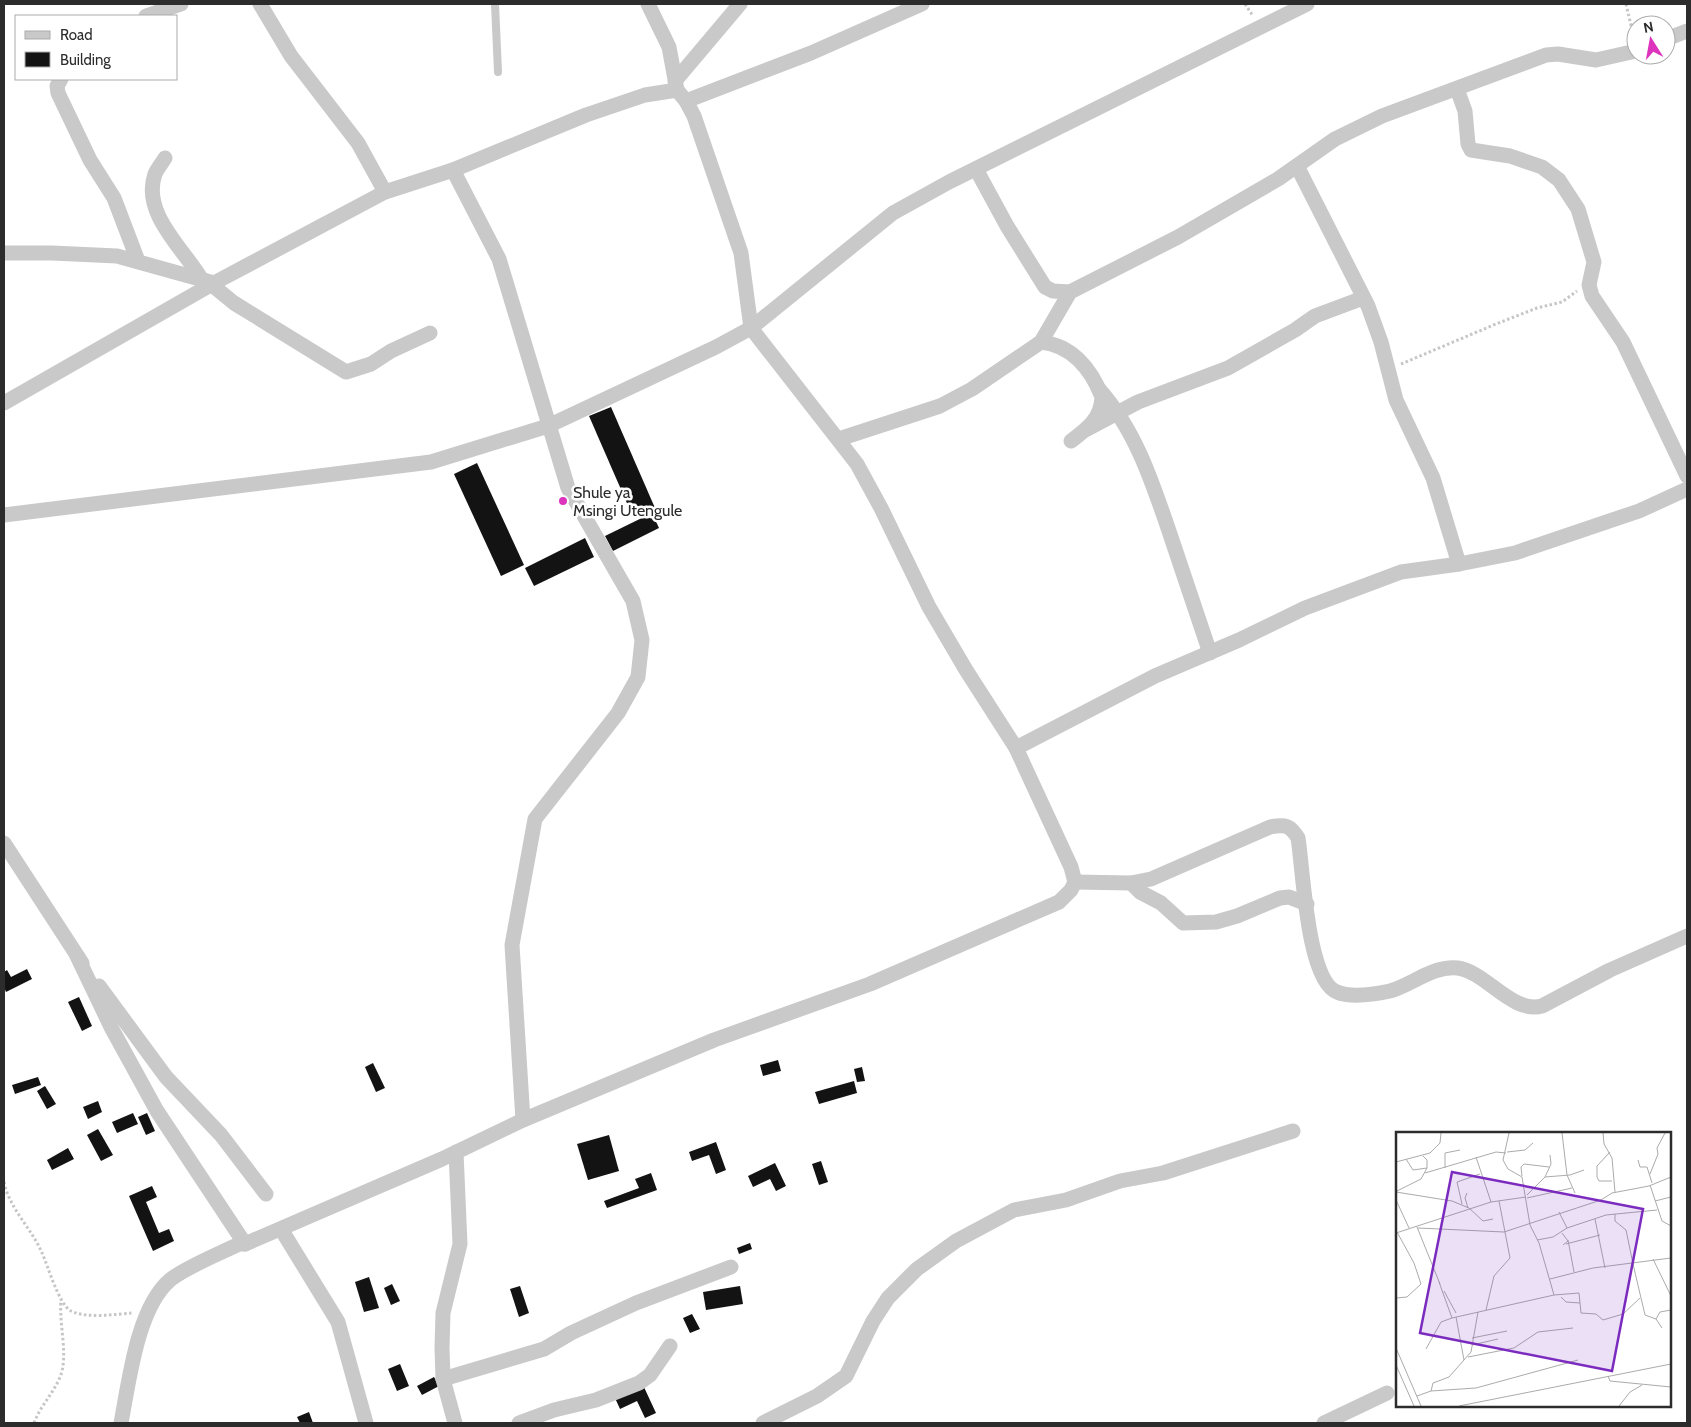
<svg xmlns="http://www.w3.org/2000/svg" width="1691" height="1427" viewBox="0 0 1691 1427" font-family="Cabin,sans-serif">
  <style>
    .building { fill: #131313 }
    .lines { fill: none; stroke-linecap: round; stroke-linejoin: round }
    .path { stroke: #c6c6c6; stroke-width: 3; stroke-dasharray: 2.5 2.5; stroke-linecap: butt }
    .lane { stroke: #c9c9c9; stroke-width: 8 }
    .street { stroke: #c9c9c9; stroke-width: 15 }
    .poi-dot { fill: #dd34be; stroke: #fff; stroke-width: 2 }
    .labels { text-anchor: middle; dominant-baseline: central; stroke-width: 5; stroke-linejoin: round; paint-order: stroke }
    .poi-label { font-size: 16px; fill: #2c2c2c; stroke: #fff; text-anchor: start }
    .inset-road { fill: none; stroke: #ababab; stroke-width: 1 }
    .view { fill: #7b2cbf; fill-opacity: 0.15; stroke: #7b2cbf; stroke-width: 2.5 }
    .inset-edge { fill: none; stroke: #2c2c2c; stroke-width: 2.5 }
  </style>
  <rect width="100%" height="100%" fill="#fff"/>
  <g class="building">
    <path d="M611,407L655,508L633,517L589,416Z"/>
    <path d="M477,463L524,565L501,576L454,474Z"/>
    <path d="M652,513L659,528L613,551L605,536Z"/>
    <path d="M585,538L594,557L534,586L525,568Z"/>
    <path d="M27,969L32,979L6,992L4,987V972L7,970L11,977Z"/>
    <path d="M79,997L92,1026L82,1031L68,1002Z"/>
    <path d="M778,1060L781,1071L763,1076L760,1065Z"/>
    <path d="M373,1063L385,1088L376,1092L365,1067Z"/>
    <path d="M862,1067L865,1081L857,1082L854,1069Z"/>
    <path d="M38,1077L41,1085L15,1094L12,1085Z"/>
    <path d="M854,1081L857,1093L819,1104L815,1092Z"/>
    <path d="M45,1086L56,1104L47,1109L37,1091Z"/>
    <path d="M98,1101L102,1112L88,1119L83,1107Z"/>
    <path d="M133,1113L138,1124L117,1133L112,1122Z"/>
    <path d="M147,1113L155,1131L146,1135L138,1117Z"/>
    <path d="M98,1129L113,1155L101,1161L87,1135Z"/>
    <path d="M609,1135L619,1171L588,1180L577,1144Z"/>
    <path d="M716,1142L726,1170L716,1174L709,1155L692,1161L689,1152Z"/>
    <path d="M68,1148L74,1159L52,1170L47,1160Z"/>
    <path d="M821,1161L828,1182L819,1185L812,1164Z"/>
    <path d="M775,1163L786,1186L776,1191L770,1179L753,1187L748,1176Z"/>
    <path d="M651,1173L657,1190L607,1208L604,1201L639,1188L635,1179Z"/>
    <path d="M152,1186L157,1197L146,1202L159,1233L169,1229L174,1241L153,1251L129,1196Z"/>
    <path d="M750,1243L752,1249L739,1254L737,1248Z"/>
    <path d="M369,1277L379,1308L364,1312L355,1282Z"/>
    <path d="M392,1284L400,1301L391,1305L384,1288Z"/>
    <path d="M520,1286L529,1313L519,1317L510,1289Z"/>
    <path d="M740,1286L743,1304L706,1310L703,1292Z"/>
    <path d="M692,1314L700,1329L690,1333L683,1318Z"/>
    <path d="M400,1364L409,1386L397,1391L388,1369Z"/>
    <path d="M434,1377L439,1386L422,1395L417,1386Z"/>
    <path d="M643,1385L656,1413L645,1418L637,1401L620,1409L615,1398Z"/>
    <path d="M309,1412L313,1423H300L297,1417Z"/>
  </g>
  <g class="lines">
    <g class="path">
      <path d="M1245,4L1253,16"/>
      <path d="M1626,4L1634,38"/>
      <path d="M1401,364L1496,324L1537,308L1562,302L1577,291"/>
      <path d="M4,1182C9,1208 32,1229 42,1253C48,1266 59,1305 71,1311C88,1319 115,1314 133,1313"/>
      <path d="M34,1423C41,1404 57,1390 62,1371C67,1350 59,1323 61,1300"/>
    </g>
    <path class="lane" d="M495,4L498,72"/>
    <g class="street">
      <path d="M260,4L291,56L358,143L385,192"/>
      <path d="M146,16L181,4"/>
      <path d="M1666,39L1687,31"/>
      <path d="M61,79L57,86L58,93L90,160L114,198L138,261"/>
      <path d="M675,81L740,4"/>
      <path d="M1457,89L1465,111L1468,144L1471,150L1510,156L1542,167L1559,180L1578,209L1594,262L1589,285L1592,296L1623,342L1687,476"/>
      <path d="M686,101L811,53L922,4"/>
      <path d="M165,158C162,163 157,169 155,174C141,213 184,249 202,280"/>
      <path d="M1297,166L1368,306L1381,342L1396,400L1433,478L1459,564"/>
      <path d="M976,169L1007,226L1045,287L1053,291L1070,292"/>
      <path d="M453,170L499,259L568,488L633,601L642,640L638,677L618,713L535,819L512,945L523,1120"/>
      <path d="M4,253H52L117,256L214,283"/>
      <path d="M212,285L234,303L346,372L371,364L391,351L430,333"/>
      <path d="M1041,342C1071,345 1091,368 1102,397C1101,419 1087,429 1071,441"/>
      <path d="M1098,388C1136,430 1153,484 1171,537C1184,576 1197,614 1210,653"/>
      <path d="M4,403L214,283L385,192L453,170L586,115L645,95L677,90"/>
      <path d="M1087,429L1138,402L1228,368L1295,330L1315,316L1363,298"/>
      <path d="M839,439L940,406L972,389L1041,342L1070,292L1178,237L1278,179L1335,139L1382,116L1546,55L1558,54L1596,60L1636,51"/>
      <path d="M4,515L431,462L548,426L716,347L751,328L893,213L949,182L1307,4"/>
      <path d="M1016,748L1155,676L1239,640L1305,608L1401,572L1459,564L1515,553L1639,511L1687,489"/>
      <path d="M4,843L82,963"/>
      <path d="M1075,882L1131,883L1151,879L1270,827C1285,824 1290,825 1298,838C1303,868 1307,981 1337,992C1351,998 1376,994 1390,991C1412,985 1433,965 1458,968C1486,972 1512,1014 1542,1006L1610,970L1687,936"/>
      <path d="M1131,883L1140,892L1161,903L1183,923L1216,922L1237,916L1280,898L1289,897L1307,904"/>
      <path d="M77,956L112,1029L157,1111L245,1244L442,1159L523,1120L714,1040L870,984L1059,902L1071,890L1075,882L1071,867L1016,748L966,670L929,607L881,508L857,464L751,328L741,253L694,116L686,101L677,90L669,47L648,4"/>
      <path d="M99,986L166,1077L221,1135L266,1194"/>
      <path d="M281,1229L338,1322L366,1423"/>
      <path d="M443,1379L544,1349L571,1333L636,1303L731,1267"/>
      <path d="M121,1423C129,1382 137,1308 170,1280C184,1268 221,1253 239,1244H245"/>
      <path d="M455,1423L443,1379L442,1348L443,1313L460,1244L456,1152"/>
      <path d="M519,1423L554,1410L596,1400L639,1383L650,1375L670,1346"/>
      <path d="M763,1423L817,1396L846,1376L873,1321L888,1298L917,1269L956,1241L1014,1210L1066,1200L1120,1181L1163,1173L1293,1131"/>
      <path d="M1324,1423L1387,1393"/>
    </g>
  </g>
  <circle class="poi-dot" cx="563" cy="501" r="5"/>
  <g class="labels">
    <g class="poi-label">
      <text x="573" y="492">Shule ya<tspan x="573" dy="18">Msingi Utengule</tspan></text>
    </g>
  </g>
  <g transform="translate(1396 1132)">
    <rect width="275" height="275" fill="#fff"/>
    <path class="inset-road" d="M166,1L171,43M207,1L208,12L216,26L219,60M111,20L129,18L137,11M214,20L201,34V45L203,49H216M80,25L95,70M10,27L17,38L31,36M242,28L244,35H251L256,51M0,30L34,21L44,11L45,1M49,36V21L64,18M29,41L100,20L110,21M254,42L262,22L261,16L269,1M171,43L179,61M126,44L125,35L128,32L153,35M149,45L155,32L154,23M254,53L266,89L275,94M1,59L25,47L31,36V28L27,24M0,60L56,69L73,76M71,61L69,66L72,76M131,63L149,45L174,43L188,38M131,66L176,56M0,68L13,96M259,69L275,65M66,72L61,50L84,42M73,76L87,89L97,87M163,80L171,96M219,82V89L230,98L237,132M199,87L209,136M21,95L44,152M22,96L108,100L205,68L216,61L253,54L275,45M0,101L95,70L130,65M166,101L172,109L167,113M141,108L157,105L171,96L210,83L261,78M172,108L178,140M170,112L204,103M257,127L275,164M237,132L249,183L260,187L266,196M154,147L197,136L275,126M43,150L56,186L158,163L143,111L134,93L126,45L112,37L107,28L113,1M48,159L60,181M158,163L183,161L185,181L200,182L207,188L227,182L244,166M165,165L170,170L184,171M0,166L11,165L25,152L18,131L1,100M90,178L98,144L114,126L103,69M60,185L68,228M260,187L264,180L275,178M76,206L111,199M76,213L102,207M0,216L25,274M30,217L45,190L56,186M72,225L118,216L142,200L177,196M0,233L18,274M212,244L214,249L275,255M35,259L37,251L53,245L75,220L82,180M21,264L35,259L80,256L182,228M63,274L275,232M223,274L234,260L246,253"/>
    <path class="view" d="M56,40L247,77L216,239L24,201Z"/>
    <rect width="275" height="275" class="inset-edge"/>
  </g>
  <rect width="1691" height="1427" fill="none" stroke="#2c2c2c" stroke-width="10"/>
  <rect x="15" y="15" width="162" height="65" fill="#ffffff" stroke="#ababab"/>
  <rect x="25" y="31" width="25" height="8" fill="#c9c9c9" stroke="#ababab"/>
  <text x="60" y="40" font-size="15" fill="#2c2c2c">Road</text>
  <rect x="25" y="52" width="25" height="15" fill="#131313" stroke="#ababab"/>
  <text x="60" y="65" font-size="15" fill="#2c2c2c">Building</text>
  <g transform="translate(1651 40) rotate(349)"><circle r="24" fill="#ffffff" stroke="#ababab"/>
  <path d="M0-4L9 19L0 12L-9 19Z" fill="#dd34be"/>
  <text y="-8" font-size="14" font-weight="bold" text-anchor="middle" fill="#2c2c2c">N</text>
  </g>
</svg>
